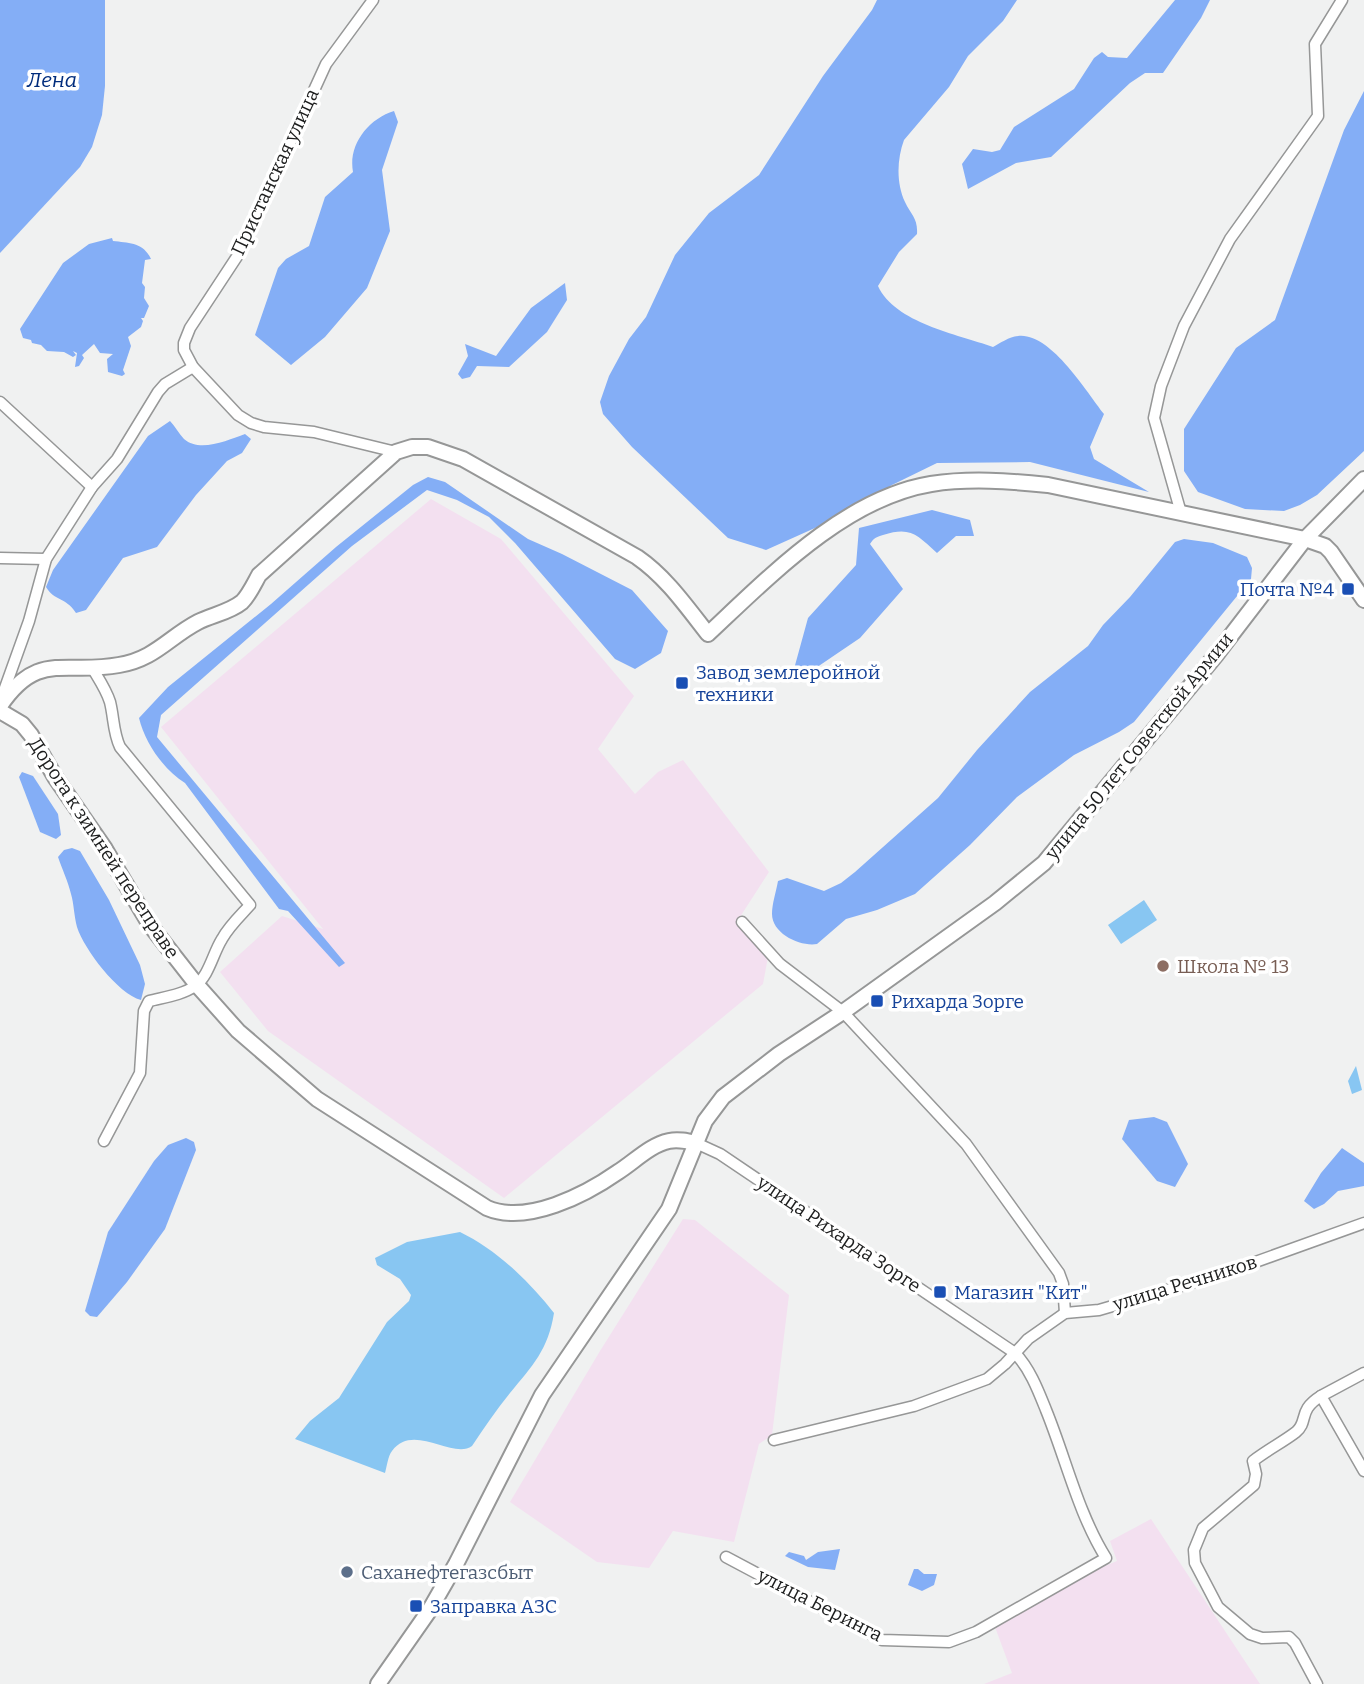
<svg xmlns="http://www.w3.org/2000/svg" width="1364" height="1684" viewBox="0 0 1364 1684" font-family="Bitter,serif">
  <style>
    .industrial { fill: #f3e0f0 }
    .green { fill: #88c6f2 }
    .water { fill: #84aef6 }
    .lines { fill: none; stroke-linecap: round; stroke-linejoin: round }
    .street-casing { stroke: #969797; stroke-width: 13 }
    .secondary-casing { stroke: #969797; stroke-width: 18 }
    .street { stroke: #fff; stroke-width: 10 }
    .secondary { stroke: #fff; stroke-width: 14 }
    .transit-dot { fill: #1a4fb4; stroke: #fff; stroke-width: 2.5 }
    .education-dot { fill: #8d6e63; stroke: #fff; stroke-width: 2.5 }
    .service-dot { fill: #5c6f8a; stroke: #fff; stroke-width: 2.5 }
    .labels { text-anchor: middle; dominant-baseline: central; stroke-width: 7; stroke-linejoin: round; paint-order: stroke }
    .street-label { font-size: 19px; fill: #1c1d1d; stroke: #fff }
    .transit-label { font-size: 19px; fill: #164399; stroke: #fff; text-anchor: start }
    .education-label { font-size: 19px; fill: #785e54; stroke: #fff; text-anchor: start }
    .service-label { font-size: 19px; fill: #4e5e75; stroke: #fff; text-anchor: start }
    .water-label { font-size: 21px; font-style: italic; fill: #002c7c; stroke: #fff }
  </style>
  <rect width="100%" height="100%" fill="#f0f1f1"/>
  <g class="industrial">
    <path d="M431,499L501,539L634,696L598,749L635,794L658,772L683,760L769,872L738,920L768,957L763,984L504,1198L268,1031L220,972L282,916L323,929L161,727Z"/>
    <path d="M683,1219L695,1220L789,1295L772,1435L759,1444L734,1542L673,1531L649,1568L597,1562L510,1502L600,1351Z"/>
    <path d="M1151,1519L1260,1684H984L1012,1673L995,1627L1103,1562L1105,1566L1117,1561L1110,1541Z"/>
  </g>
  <g class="green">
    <path d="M1144,900L1157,920L1121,944L1108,925Z"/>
    <path d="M1356,1066L1362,1090L1352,1094L1348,1081Z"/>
    <path d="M460,1232C497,1250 529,1281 554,1313C548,1350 533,1365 510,1393C496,1410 484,1428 472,1446C453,1460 413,1422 392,1451C388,1456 387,1466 385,1473L295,1439L310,1421L339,1398L387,1322L409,1301L411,1295L400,1279L377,1265L375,1258L407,1242Z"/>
  </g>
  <g class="water">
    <path d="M0,0H105V86L102,115L92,147L80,167L0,253Z"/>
    <path d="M877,0H1017L1003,21L968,56L949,87L904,140C897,159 896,183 905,202C911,215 918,218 917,234L899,252L878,286C895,323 957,334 993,347C1000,343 1009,337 1018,336C1050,332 1086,391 1104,414L1090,447L1094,459L1149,492L1030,462L937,463L892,485L835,519L766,550L728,538L632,447L603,414L600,402L609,376L629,339L646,317L675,255L709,213L759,175L823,76L872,10Z"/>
    <path d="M1175,0H1210L1201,18L1163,73H1145L1130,83L1051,157L1016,163L968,189L962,164L973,149L992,152L1000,150L1014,127L1074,89L1094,58L1102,52L1108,57L1127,58Z"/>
    <path d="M1364,91V451L1317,495L1300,505L1284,511L1245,509L1198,492L1184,471V429L1236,348L1275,320L1344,130Z"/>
    <path d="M394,111L398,122L382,170L390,231L367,288L325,337L291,365L255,335L278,268L286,259L309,246L325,197L353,172C348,145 368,119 394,111Z"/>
    <path d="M112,238L113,241C129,243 143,242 151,259L145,260L142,283L145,287L144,298L149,306L144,318H141L143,321L141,327L128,337L131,346L123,370L125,374L122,376L108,372L107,359L113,354L100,353L94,344L82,355L84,358L79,366L75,367L77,353L73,351L76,355L73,357L64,352L47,351L41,345L32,343L31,340L23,338L20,329L63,263L89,244Z"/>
    <path d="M565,283L567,300L547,332L509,367L477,366L470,377L462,379L458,374L468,356L465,344L496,356L531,308Z"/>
    <path d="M170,421C175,426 179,434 184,439C200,453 228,440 245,434L251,439L242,453L227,461L196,495L157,547L123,558L86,610L76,613C65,596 55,602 46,587L53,570L148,436Z"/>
    <path d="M428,477L445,482L528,539L562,554L632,590L668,631L661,653L635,669L615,659L515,543L489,517L457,500L427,490L352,546L161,715L157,737L345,963L339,967L288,911L279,909L185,783C164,770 145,743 139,718L168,687L271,604L336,547L413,485Z"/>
    <path d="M932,510L970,520L974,536H956L937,553C917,535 911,526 883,535C876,537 874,538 870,544L903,589L860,638L801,678L794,669L808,618L856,565L859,528Z"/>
    <path d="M1184,539L1213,543L1247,557L1252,568L1251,579L1134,722L1119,732L1074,755L1017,797L970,845L915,894L877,910L846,919L817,944C801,947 772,934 772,914C772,904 776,892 778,881L787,878L824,891L841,883L855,872L938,798L977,750L1030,692L1088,646L1103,625L1130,597L1175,542Z"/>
    <path d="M22,772L33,776L58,814L61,835L56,839L40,832L19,777Z"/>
    <path d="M72,848L80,851L109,900L140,965L145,984L141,1000C118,994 84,949 77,927C74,916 74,904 71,894C68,881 62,869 58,857L64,850Z"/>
    <path d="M1154,1117L1167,1122L1188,1164L1175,1187L1157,1181L1122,1139L1129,1120Z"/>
    <path d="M186,1138L194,1142L196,1150L165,1229L127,1282L97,1317L90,1316L85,1311L108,1232L154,1161L168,1145Z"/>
    <path d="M1342,1148L1364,1163V1186L1338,1191L1324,1204L1314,1209L1304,1201L1321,1173Z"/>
    <path d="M840,1549L835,1570L808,1567L785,1556L789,1552L804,1556L806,1560L818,1552Z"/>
    <path d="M914,1569H918L924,1574H937L934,1585L922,1591L908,1585Z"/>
  </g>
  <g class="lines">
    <g class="street-casing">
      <g id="street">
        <path d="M373,0L326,64L240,252L190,328L184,343V350L193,367L238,415L251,423L264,427L314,432L396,452"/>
        <path d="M0,402L92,487"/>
        <path d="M1181,513L1154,418L1161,386L1184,326L1230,239L1318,116L1315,44L1342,0"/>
        <path d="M0,558L46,559"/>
        <path d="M91,666C98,678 106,689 110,702C114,718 113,732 120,747L250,905C240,916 229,926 222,939C213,953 209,976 195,986C182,995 165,997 149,1001L144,1011L140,1073L104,1141"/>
        <path d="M1,699L29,621L46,559L92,487L117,459L158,392L165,384L193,367"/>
        <path d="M742,922L780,964L843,1012L966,1144L1059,1273L1063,1284L1065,1313"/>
        <path d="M696,1143L720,1154L1015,1353C1030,1369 1038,1390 1046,1410C1066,1459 1078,1513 1106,1558L976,1632L949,1642L882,1640L726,1557"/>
        <path d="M1364,1373L1321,1396L1364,1471"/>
        <path d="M774,1440L914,1406L987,1379L1005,1364L1028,1339L1065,1313L1099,1310L1222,1274L1364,1223"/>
        <path d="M1317,1684L1295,1643L1289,1637L1262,1638L1250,1634L1218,1607L1195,1563L1194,1550L1203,1528L1254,1485L1256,1474L1253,1461C1267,1450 1283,1442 1296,1432C1309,1421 1297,1411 1321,1396"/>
      </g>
    </g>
    <g class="secondary-casing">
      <g id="secondary">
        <path d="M0,706C38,650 64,675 119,665C155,659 169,637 198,622C212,615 230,612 242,602C249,595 254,584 259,575L396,452L412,447H428L463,459L637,557C666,577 686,606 708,634C769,577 845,498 931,484C970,478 1009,481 1048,485L1305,539L1325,546L1331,552L1364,600"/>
        <path d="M0,711L22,724L31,735L55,777L105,849L150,925L197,985L238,1031L317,1099L487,1208C527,1225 585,1195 618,1172C634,1162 650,1145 669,1141C678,1139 687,1141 696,1143"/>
        <path d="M378,1684L429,1611L456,1564L542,1395L669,1209L705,1121L723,1097L779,1054L843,1012L995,903L1044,863L1216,655L1305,539L1364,479"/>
      </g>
    </g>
    <use href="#street" class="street"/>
    <use href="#secondary" class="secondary"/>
  </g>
  <g class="transit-dot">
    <rect x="1341" y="582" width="14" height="14" rx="3.5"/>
    <rect x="675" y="676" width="14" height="14" rx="3.5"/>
    <rect x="870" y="994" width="14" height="14" rx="3.5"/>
    <rect x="933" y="1285" width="14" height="14" rx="3.5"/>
    <rect x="409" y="1599" width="14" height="14" rx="3.5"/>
  </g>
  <circle class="education-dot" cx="1163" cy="966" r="7"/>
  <circle class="service-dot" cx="347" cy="1572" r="7"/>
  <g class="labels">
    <g class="street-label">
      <text transform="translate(275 172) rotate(-65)">Пристанская улица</text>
      <text transform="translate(1139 746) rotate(-51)">улица 50 лет Советской Армии</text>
      <text transform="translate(104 848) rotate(57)">Дорога к зимней переправе</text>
      <text transform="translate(839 1234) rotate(34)">улица Рихарда Зорге</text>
      <text transform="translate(1185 1283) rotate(-17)">улица Речников</text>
      <text transform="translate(820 1605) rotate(27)">улица Беринга</text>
    </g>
    <g class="transit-label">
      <text x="1334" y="589" text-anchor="end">Почта №4</text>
      <text x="696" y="672">Завод землеройной<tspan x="696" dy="22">техники</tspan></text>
      <text x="891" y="1001">Рихарда Зорге</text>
      <text x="954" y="1292">Магазин "Кит"</text>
      <text x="430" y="1606">Заправка АЗС</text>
    </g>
    <g class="education-label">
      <text x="1177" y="966">Школа № 13</text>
    </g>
    <g class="service-label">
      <text x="361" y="1572">Саханефтегазсбыт</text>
    </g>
    <g class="water-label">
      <text x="52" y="80">Лена</text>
    </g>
  </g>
</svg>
